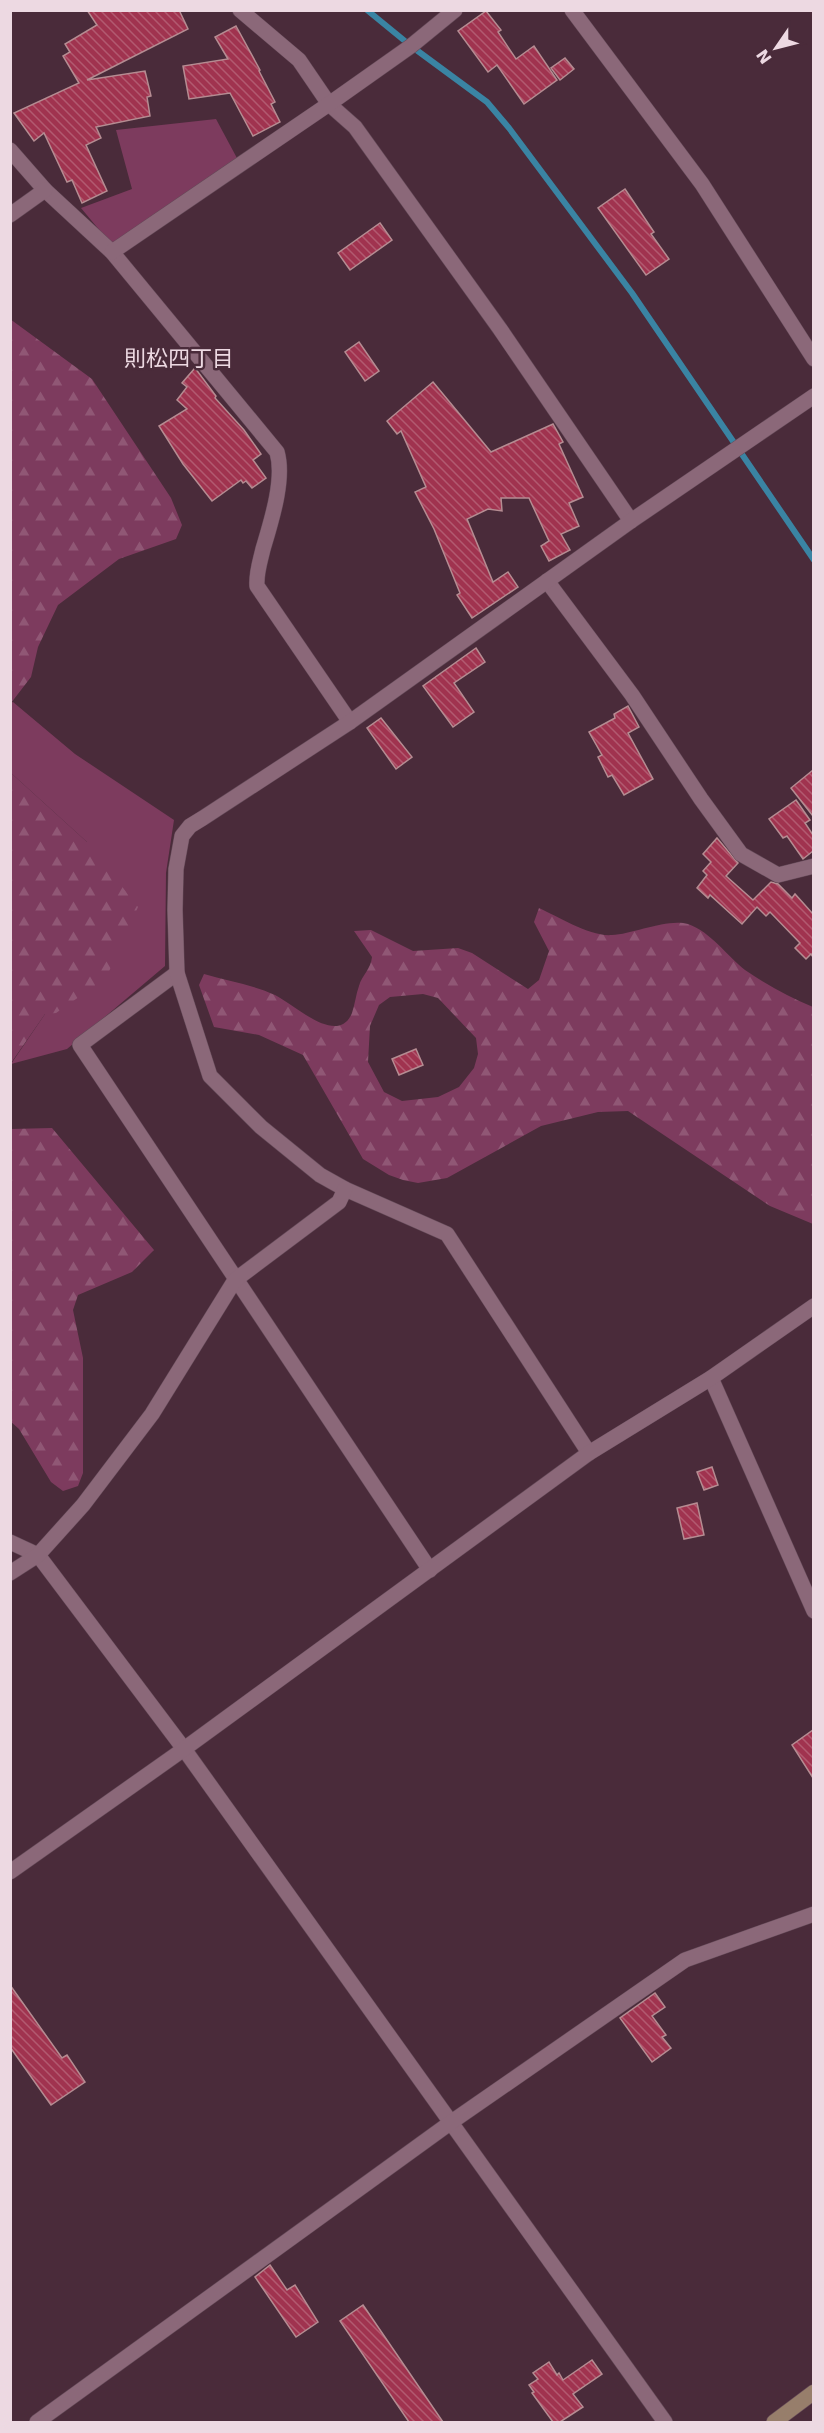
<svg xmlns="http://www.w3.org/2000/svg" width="824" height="2433" viewBox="0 0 824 2433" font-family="'DejaVu Sans','Noto Sans JP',sans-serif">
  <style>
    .grass { fill: #7d3b5e }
    .forest { fill: url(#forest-firs); fill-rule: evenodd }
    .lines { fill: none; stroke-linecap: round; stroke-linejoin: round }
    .stream { stroke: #3a84a3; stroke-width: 6 }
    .building { fill: url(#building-back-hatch); stroke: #b58c92; stroke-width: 1.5 }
    .street-casing { stroke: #644a58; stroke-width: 16 }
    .secondary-casing { stroke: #644a58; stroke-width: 16 }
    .street { stroke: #8b6879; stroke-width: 15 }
    .secondary { stroke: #977e6b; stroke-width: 15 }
    .labels { text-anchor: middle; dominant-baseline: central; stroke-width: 5; stroke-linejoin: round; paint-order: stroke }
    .neighbourhood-label { font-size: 22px; fill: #edd9e2; stroke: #4a2b3a }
  </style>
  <defs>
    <pattern id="forest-firs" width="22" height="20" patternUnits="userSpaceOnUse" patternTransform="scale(1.5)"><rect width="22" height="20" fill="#7d3b5e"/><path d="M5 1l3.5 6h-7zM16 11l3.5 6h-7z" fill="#905775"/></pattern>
    <pattern id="building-back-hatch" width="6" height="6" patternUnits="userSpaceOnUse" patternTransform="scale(1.5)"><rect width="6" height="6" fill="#a0334f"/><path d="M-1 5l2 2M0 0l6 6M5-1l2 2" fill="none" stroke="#b25a70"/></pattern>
  </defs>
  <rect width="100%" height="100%" fill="#4a2b3a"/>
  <g class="grass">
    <path d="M216,119L238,160L111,244L81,208L132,189L116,130Z"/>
    <path d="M13,702L75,754L174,820L166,873L165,966L67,1049L11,1064L45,1014L87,842L11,773L10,703Z"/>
  </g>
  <g class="forest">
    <path d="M10,319L92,379L171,498L182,525L176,539L119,559L58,605L38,647L31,677L11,703Z"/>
    <path d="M11,773L87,842L138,907L106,978L56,1013L45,1014L11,1063Z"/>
    <path d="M539,908C559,917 590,937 612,935C633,934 668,918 688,924C711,932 727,956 745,970C767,985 789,997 813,1007V1224L770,1206L628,1111L598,1112L541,1126L447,1178L418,1183L403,1180L389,1175L363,1159L303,1055L259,1035L214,1027L199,985L204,974C227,981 254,985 275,995C295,1005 338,1047 352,1013C355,1004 356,994 359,986C362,975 371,969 372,957L354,931L371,930L413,951L458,948L472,953L528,989L539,980L549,951L534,922ZM423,994L438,998L476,1038L478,1054L474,1068L459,1087L438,1097L402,1101L384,1092L368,1062L370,1026L379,1005L390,997Z"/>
    <path d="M52,1128L154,1250L132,1272L78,1295L73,1310L83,1358V1473L78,1486L63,1491L51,1482L19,1429L10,1421L11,1129Z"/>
  </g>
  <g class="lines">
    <path class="stream" d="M367,10L411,46L487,102L509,128L632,293L814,560"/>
  </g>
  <g class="building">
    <path d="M87,10H179L188,29L87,80L145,71L151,96L147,97L150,116L96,127L101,138L86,145L107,191L82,203L72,180L67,182L44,133L34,141L14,113L79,83L63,56L70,52L65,44L97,25Z"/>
    <path d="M486,11L501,30L498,32L516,59L534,46L557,80L524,104L497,65L488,72L458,31Z"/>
    <path d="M236,26L260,70L259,71L275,102L271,104L280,122L253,136L230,93L189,99L183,66L228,59L215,37Z"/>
    <path d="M565,58L574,69L560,80L551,68Z"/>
    <path d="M625,189L654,232L651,234L669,259L646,275L598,208Z"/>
    <path d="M380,223L392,240L350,270L338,253Z"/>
    <path d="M359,342L379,371L365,381L345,352Z"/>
    <path d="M195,368L216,396L215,398L244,430L261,454L253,460L266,478L252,488L246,481L243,483L241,480L212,501L183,464L159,426L187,409L177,400L187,387L182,383Z"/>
    <path d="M433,382L491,452L553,424L563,442L559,444L583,497L569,503L579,526L561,534L570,550L549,561L541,546L549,541L529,498H501L502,511L488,509L467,519L493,582L508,572L518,587L472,618L457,595L460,593L434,529L415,492L426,487L401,431L397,434L387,421Z"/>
    <path d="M476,648L485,662L454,683L474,712L453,727L423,686Z"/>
    <path d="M628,706L639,727L628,733L653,779L624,795L612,775L608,777L598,757L602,755L589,732L615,718L614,714Z"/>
    <path d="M381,718L412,757L396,769L367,728Z"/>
    <path d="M813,770V816L791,788Z"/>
    <path d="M796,800L810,820L805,823L813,835V851L803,859L787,836L783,838L769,819Z"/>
    <path d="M717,838L738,863L726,876L753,900L771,882L778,884L792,898L795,894L813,914V957L811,954L806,959L795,948L800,943L770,912L766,916L757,907L742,924L710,895L708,898L697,888L707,875L703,871L711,862L703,854Z"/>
    <path d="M416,1049L423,1065L399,1075L392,1059Z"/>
    <path d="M712,1467L718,1485L704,1490L697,1472Z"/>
    <path d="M697,1503L704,1535L684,1539L677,1508Z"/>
    <path d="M813,1730V1778L792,1745Z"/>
    <path d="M10,1985L62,2058L67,2055L85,2082L51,2105L10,2047Z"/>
    <path d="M655,1993L665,2007L652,2016L666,2035L662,2037L671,2048L652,2062L620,2018Z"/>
    <path d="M270,2265L287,2290L295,2285L318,2322L296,2337L255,2277Z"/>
    <path d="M363,2305L443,2422H409L340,2321Z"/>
    <path d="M592,2360L602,2374L573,2394L583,2407L560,2422H553L532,2393L534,2392L529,2385L538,2379L533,2373L549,2362L557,2375L559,2373L563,2380Z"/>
  </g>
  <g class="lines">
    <g class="street-casing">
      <g id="street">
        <path d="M240,10L299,60L329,104L355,127L500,329L631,521"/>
        <path d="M572,10L702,184L814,359"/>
        <path d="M10,150L45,190L112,252L277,452C285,479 271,522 263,549C260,562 256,573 257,586L350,722"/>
        <path d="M10,215L45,190"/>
        <path d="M112,252L329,104L411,46L455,10"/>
        <path d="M547,581L632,695L701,799L741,854L778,875L814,866"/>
        <path d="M177,973L80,1045L430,1570"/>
        <path d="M711,1378L814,1611"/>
        <path d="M589,1453L447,1234L345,1189L320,1175L261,1127L210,1076L177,973L175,910L176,869L182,836L190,826L203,818L350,722L631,521L814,396"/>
        <path d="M10,1542L38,1555L184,1749L665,2422"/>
        <path d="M10,1573L38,1555L83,1505L152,1414L235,1280L339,1202L345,1189"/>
        <path d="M10,1872L184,1749L589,1453L711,1378L814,1306"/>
        <path d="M37,2422L450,2123L685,1960L814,1914"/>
      </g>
    </g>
    <g class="secondary-casing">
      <path id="secondary" d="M774,2422L814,2392"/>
    </g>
    <use href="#street" class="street"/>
    <use href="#secondary" class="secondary"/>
  </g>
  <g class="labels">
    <g class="neighbourhood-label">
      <text x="179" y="358">則松四丁目</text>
    </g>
  </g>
  <rect width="824" height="2433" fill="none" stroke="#edd9e2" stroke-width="24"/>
  <g transform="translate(776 48) rotate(235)" stroke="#4a2b3a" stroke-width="4.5" paint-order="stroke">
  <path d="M0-4.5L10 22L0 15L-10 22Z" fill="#edd9e2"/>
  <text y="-9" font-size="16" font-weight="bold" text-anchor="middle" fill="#edd9e2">N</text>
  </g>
</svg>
